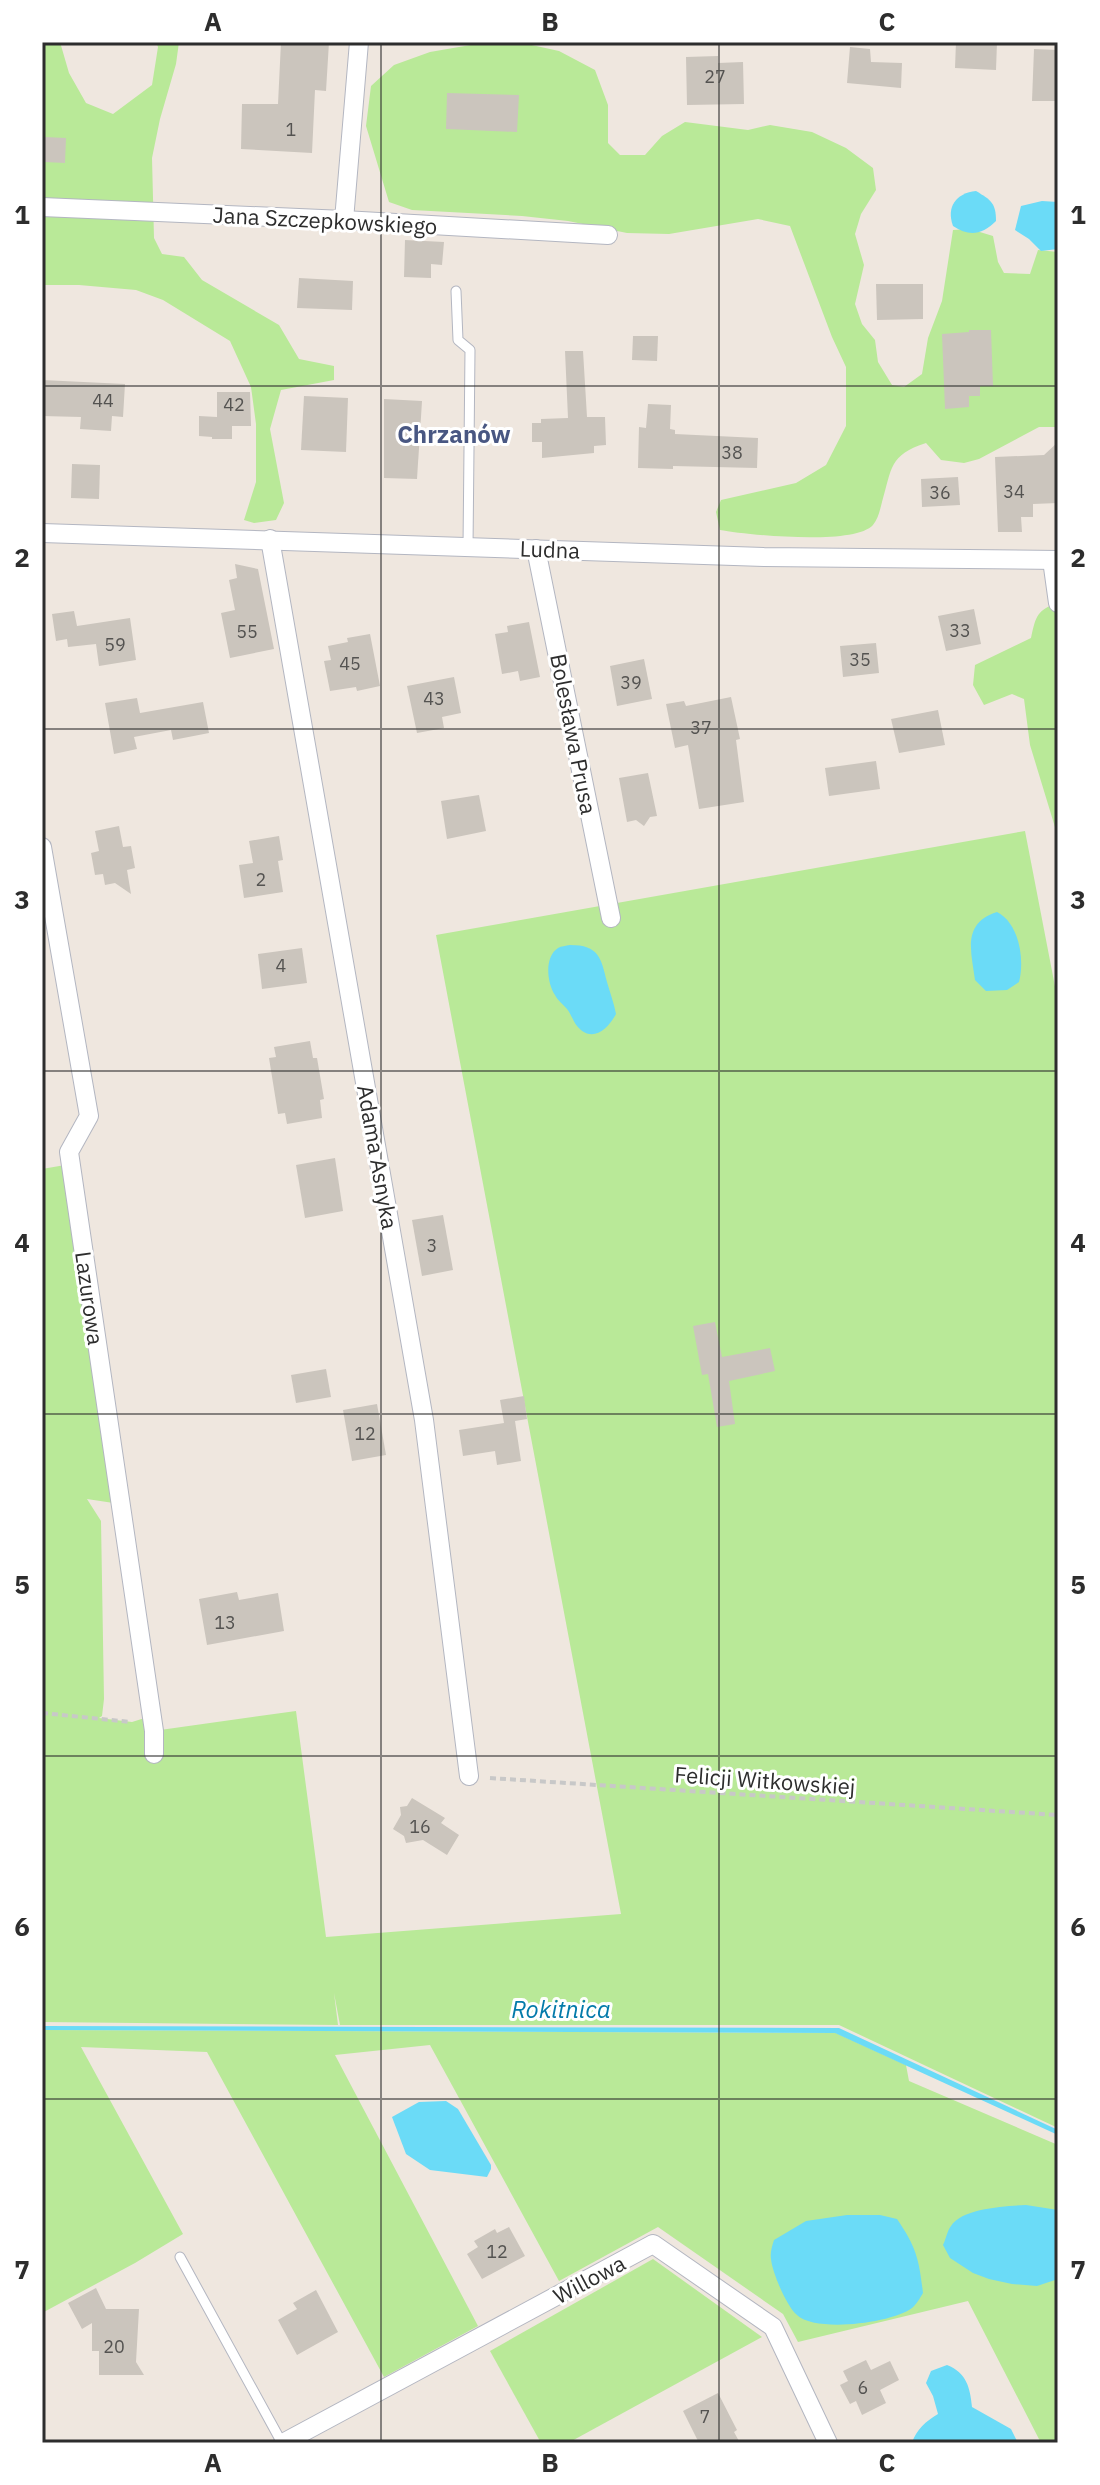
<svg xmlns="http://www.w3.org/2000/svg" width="1100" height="2485" viewBox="0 0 1100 2485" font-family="'IBM Plex Sans',sans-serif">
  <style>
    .green { fill: #b9e998 }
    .water { fill: #6bdbf7 }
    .building { fill: #cbc5bd }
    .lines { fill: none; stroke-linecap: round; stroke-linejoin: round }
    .service-casing { stroke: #b3b6c1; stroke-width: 11 }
    .minor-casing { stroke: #b3b6c1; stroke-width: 20 }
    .path { stroke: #c8c8c8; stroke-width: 4; stroke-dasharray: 6 4; stroke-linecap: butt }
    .service { stroke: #fff; stroke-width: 9 }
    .minor { stroke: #fff; stroke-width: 18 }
    .grid { fill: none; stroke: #2d2d2d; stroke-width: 2; stroke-opacity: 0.55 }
    .labels { text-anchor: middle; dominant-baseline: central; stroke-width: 6; stroke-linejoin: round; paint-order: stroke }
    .number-label { font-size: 18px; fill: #545351 }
    .street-label { font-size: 22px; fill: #2d2d2d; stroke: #fff }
    .neighbourhood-label { font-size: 24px; font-weight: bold; fill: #495782; stroke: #fff }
    .water-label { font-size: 24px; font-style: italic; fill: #047baa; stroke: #fff }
    .neatline { fill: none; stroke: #2d2d2d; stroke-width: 3 }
    .grid-label { font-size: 26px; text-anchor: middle; font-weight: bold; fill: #2d2d2d }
  </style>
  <rect width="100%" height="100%" fill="#efe7df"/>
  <g class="green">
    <path d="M42,42H60L69,73L86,103L113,114L152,85L158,47L156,42H179L176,64L160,119L152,158L154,238L162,254L184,257L202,280L279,325L299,359L334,366V380L281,390L270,429L284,503L276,520L254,523L244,520L256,482V424L251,387L230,341L163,300L136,290L79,285H42Z"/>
    <path d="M488,42H518L559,51L595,70L608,105V143L620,155H645L662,136L685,122L748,130L770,125L812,132L846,148L873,168L876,190L861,214L855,234L864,265L855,304L862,324L875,340L878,362L892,385L904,387L922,374L928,338L942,301L953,230L970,229L993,236L998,262L1004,273L1030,274L1038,250L1058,252V427H1039L979,459L964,463L941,460L926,443C889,455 892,468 882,502C880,510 878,519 873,525C854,546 748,535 720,530L716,512L721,500L796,483L826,465L846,426V367L832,337L790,226L758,219L669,234L627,233L568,221L522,216L412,210L389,202L366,126L371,86L394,65L430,52Z"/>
    <path d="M1058,602V837L1030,745L1024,699L1012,694L984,705L973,685L975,665L1031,638C1036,615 1037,611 1058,602Z"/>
    <path d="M1025,831L1058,1002L1055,1003L1058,1013V2128L839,2025H340L334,1993L338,2025L42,2022V1169L71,1164L120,1504L87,1499L101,1521L104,1699L102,1716L99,1718L132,1722L151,1716L153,1731L296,1711L326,1937L621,1914L436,935Z"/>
    <path d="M42,2030L836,2033L906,2065L909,2081L1058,2145V2443H1041L968,2301L798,2342L783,2314L658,2227L559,2281L430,2045L335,2055L478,2326L384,2377L207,2052L81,2047L183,2234L135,2263L42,2313Z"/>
    <path d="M653,2259L762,2337L568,2443H541L490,2351Z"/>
  </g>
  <g class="water">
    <path d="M976,191C991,200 996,203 996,221C982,235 969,237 953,226C946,207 956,193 976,191Z"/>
    <path d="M1042,201L1058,202V249L1041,251L1029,239L1015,230L1021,206Z"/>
    <path d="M997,912C1019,923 1025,959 1019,982L1007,990L986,991L975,980C971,951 962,923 997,912Z"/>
    <path d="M570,945C599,945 601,958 607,982C610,993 614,1003 616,1014C608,1029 592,1044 577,1026C573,1021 571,1014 567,1009C563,1004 557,1000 555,995C547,983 544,957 558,948C561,946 566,946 570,945Z"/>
    <path d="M42,2026L839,2028L1058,2130V2135L835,2033L42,2030Z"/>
    <path d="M446,2101L458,2109L491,2165V2169L487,2177L430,2170L406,2154L392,2117L419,2102Z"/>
    <path d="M1026,2205L1058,2210V2279L1037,2286L1012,2284L989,2279L973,2273L950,2258L943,2245C946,2239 947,2231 951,2226C962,2208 1006,2206 1026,2205Z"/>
    <path d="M847,2215H880L897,2219C917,2248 919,2260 923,2293C920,2298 916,2305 912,2308C892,2323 816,2333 797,2315C787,2307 772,2272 771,2259C770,2253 772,2246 774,2240L806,2221Z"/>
    <path d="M947,2365C967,2373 970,2388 972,2407L1011,2429L1018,2443H912C916,2430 926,2421 938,2414L933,2396L926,2383L931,2371Z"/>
  </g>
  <g class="building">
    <path d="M281,42H329L326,91L315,90L312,153L241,149L242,104H278Z"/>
    <path d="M956,42H997L996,70L955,68Z"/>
    <path d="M850,47L870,49L871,62L902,63L901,88L847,83Z"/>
    <path d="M1034,49L1058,50L1057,101H1032Z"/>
    <path d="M718,56V63L743,62L744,104L687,105L686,57Z"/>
    <path d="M447,93L519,95L517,132L446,129Z"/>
    <path d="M45,137L66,138L65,163L45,162Z"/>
    <path d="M405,240L444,242L442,265L431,264V278L404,277Z"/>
    <path d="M299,278L353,281L352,310L297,308Z"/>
    <path d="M876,284H923V319L877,320Z"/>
    <path d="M969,330H991L993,386H980V396H969V407L945,409L942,334L969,332Z"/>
    <path d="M633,336H658L657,361L632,360Z"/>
    <path d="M565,351H583L587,417H605L606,445L594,446V453L542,458V442H532V423H541V419L568,418Z"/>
    <path d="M42,380L125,384L123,417L112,416L111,431L80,429L81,417L42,416Z"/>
    <path d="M217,392H250L251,426H232V439H212V437L199,436V416L217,417Z"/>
    <path d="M304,396L348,398L346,452L301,450Z"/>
    <path d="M384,399L422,401L417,479L384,478Z"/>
    <path d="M648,404L671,405L670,429L675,430V434L758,438L757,468L673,466V469L638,468L639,427L646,428Z"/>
    <path d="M1058,442V503L1033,504V517H1021L1022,532H998L995,457L1044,455Z"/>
    <path d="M72,464L100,465L99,499L71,498Z"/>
    <path d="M958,477L960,505L922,507L921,479Z"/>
    <path d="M235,564L258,569L274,649L230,658L221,613L235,610L229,580L237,578Z"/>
    <path d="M974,609L981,644L946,651L938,616Z"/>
    <path d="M74,611L77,626L130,618L136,660L99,666L96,644L68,647L67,639L56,641L52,614Z"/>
    <path d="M529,622L540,677L520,681L518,671L502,674L495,634L508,632L507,626Z"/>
    <path d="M370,634L380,686L357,691L356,687L330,691L324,661L331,660L328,646L348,642L347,638Z"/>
    <path d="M876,643L879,673L843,677L840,646Z"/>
    <path d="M644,659L652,699L617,706L610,666Z"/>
    <path d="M454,677L461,713L442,717L444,728L417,733L407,686Z"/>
    <path d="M731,697L740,739L736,740L744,802L699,809L688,745L675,748L666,704L684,701L686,706Z"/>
    <path d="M137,698L140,713L203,702L209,733L173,740L171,730L134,737L137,749L114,754L105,703Z"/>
    <path d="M938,710L945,745L899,753L891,719Z"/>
    <path d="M876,761L880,789L829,796L825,768Z"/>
    <path d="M648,773L657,816L650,817L644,826L636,820L627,822L619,778Z"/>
    <path d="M479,795L486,831L447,839L441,801Z"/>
    <path d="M119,826L123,847L131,846L135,868L127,870L131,894L115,883L105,885L103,874L95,875L91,853L99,851L95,831Z"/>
    <path d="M279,836L283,860L278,861L283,892L244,898L239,865L253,863L249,841Z"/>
    <path d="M302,948L307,983L262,989L258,954Z"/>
    <path d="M310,1041L313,1058H317L324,1099L320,1100L322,1118L287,1124L285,1113L278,1114L269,1058L276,1057L274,1047Z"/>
    <path d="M335,1158L343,1211L305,1218L296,1165Z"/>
    <path d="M443,1215L453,1270L422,1276L412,1220Z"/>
    <path d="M715,1322L722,1357L770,1348L775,1371L729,1381L735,1424L717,1427L708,1374L702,1375L693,1326Z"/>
    <path d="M326,1369L331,1397L296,1403L291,1375Z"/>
    <path d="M524,1396L527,1419L515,1421L521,1461L497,1465L495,1451L463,1456L459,1430L504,1423L500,1400Z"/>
    <path d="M377,1404L386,1455L352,1461L343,1410Z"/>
    <path d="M237,1592L239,1600L278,1593L284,1631L207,1645L199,1599Z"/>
    <path d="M412,1798L445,1818L441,1823L459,1835L447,1855L423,1840L406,1843L404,1836L393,1829L401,1815L400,1807L407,1806Z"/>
    <path d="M509,2227L525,2256L482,2279L467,2254L478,2247L474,2241L495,2229L497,2233Z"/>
    <path d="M96,2288L106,2309H139L136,2362L144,2375H99V2351H92V2323L82,2329L68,2303Z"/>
    <path d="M316,2290L338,2332L297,2355L278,2320L297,2309L293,2303Z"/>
    <path d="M866,2360L871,2370L890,2361L899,2380L880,2390L886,2403L862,2415L856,2401L850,2404L840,2385L848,2381L843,2371Z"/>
    <path d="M718,2393L737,2430L734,2432L740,2443H699L683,2411Z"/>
  </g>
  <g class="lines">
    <g class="service-casing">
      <g id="service">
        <path d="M456,291L458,340L470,350L468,547"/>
        <path d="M180,2257L282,2443"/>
      </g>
    </g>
    <g class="minor-casing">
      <g id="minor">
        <path d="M42,207L344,220L608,235"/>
        <path d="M344,220L359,42"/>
        <path d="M42,533L764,557L1058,560"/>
        <path d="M270,539L424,1420L469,1776"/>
        <path d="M536,549L611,918"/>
        <path d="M1052,560L1058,603"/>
        <path d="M42,847L89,1116L69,1152L154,1731V1754"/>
        <path d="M283,2443L653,2244L773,2327L828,2443"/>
      </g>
    </g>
    <g class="path">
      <path d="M42,1713L131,1722"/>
      <path d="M490,1778L1058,1815"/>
    </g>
    <use href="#service" class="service"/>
    <use href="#minor" class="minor"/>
  </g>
  <path class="grid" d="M381,42V2443M719,42V2443M42,386H1058M42,729H1058M42,1071H1058M42,1414H1058M42,1756H1058M42,2099H1058"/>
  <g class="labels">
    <g class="number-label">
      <text x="715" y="76">27</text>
      <text x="291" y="129">1</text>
      <text x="103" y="400">44</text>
      <text x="234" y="404">42</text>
      <text x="732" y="452">38</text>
      <text x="1014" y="491">34</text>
      <text x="940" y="492">36</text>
      <text x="960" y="630">33</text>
      <text x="247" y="631">55</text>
      <text x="115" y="644">59</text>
      <text x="860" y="659">35</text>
      <text x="350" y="663">45</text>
      <text x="631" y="682">39</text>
      <text x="434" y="698">43</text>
      <text x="701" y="727">37</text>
      <text x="261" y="879">2</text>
      <text x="281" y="965">4</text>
      <text x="432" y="1245">3</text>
      <text x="365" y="1433">12</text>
      <text x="225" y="1622">13</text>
      <text x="420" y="1826">16</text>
      <text x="497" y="2251">12</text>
      <text x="114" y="2346">20</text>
      <text x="863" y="2387">6</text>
      <text x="705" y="2416">7</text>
    </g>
    <g class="street-label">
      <text transform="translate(325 220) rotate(3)">Jana Szczepkowskiego</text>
      <text transform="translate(550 549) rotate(2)">Ludna</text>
      <text transform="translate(574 734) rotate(79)">Bolesława Prusa</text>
      <text transform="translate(378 1157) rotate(80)">Adama Asnyka</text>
      <text transform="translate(90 1298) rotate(82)">Lazurowa</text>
      <text transform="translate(765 1780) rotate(4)">Felicji Witkowskiej</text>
      <text transform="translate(589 2279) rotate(-28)">Willowa</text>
    </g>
    <g class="neighbourhood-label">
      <text x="454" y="434">Chrzanów</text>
    </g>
    <g class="water-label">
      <text x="561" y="2009">Rokitnica</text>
    </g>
  </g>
  <rect width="1100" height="2485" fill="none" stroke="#ffffff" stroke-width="88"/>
  <rect x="44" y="44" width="1012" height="2397" class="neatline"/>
  <g class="grid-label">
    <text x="213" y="31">A</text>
    <text x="550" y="31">B</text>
    <text x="887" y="31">C</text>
    <text x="22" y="224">1</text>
    <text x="1078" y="224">1</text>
    <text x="22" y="567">2</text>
    <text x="1078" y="567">2</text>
    <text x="22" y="909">3</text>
    <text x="1078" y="909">3</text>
    <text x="22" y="1252">4</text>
    <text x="1078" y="1252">4</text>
    <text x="22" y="1594">5</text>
    <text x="1078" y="1594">5</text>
    <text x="22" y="1936">6</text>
    <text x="1078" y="1936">6</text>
    <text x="22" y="2279">7</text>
    <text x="1078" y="2279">7</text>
    <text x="213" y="2472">A</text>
    <text x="550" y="2472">B</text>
    <text x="887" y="2472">C</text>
  </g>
</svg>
